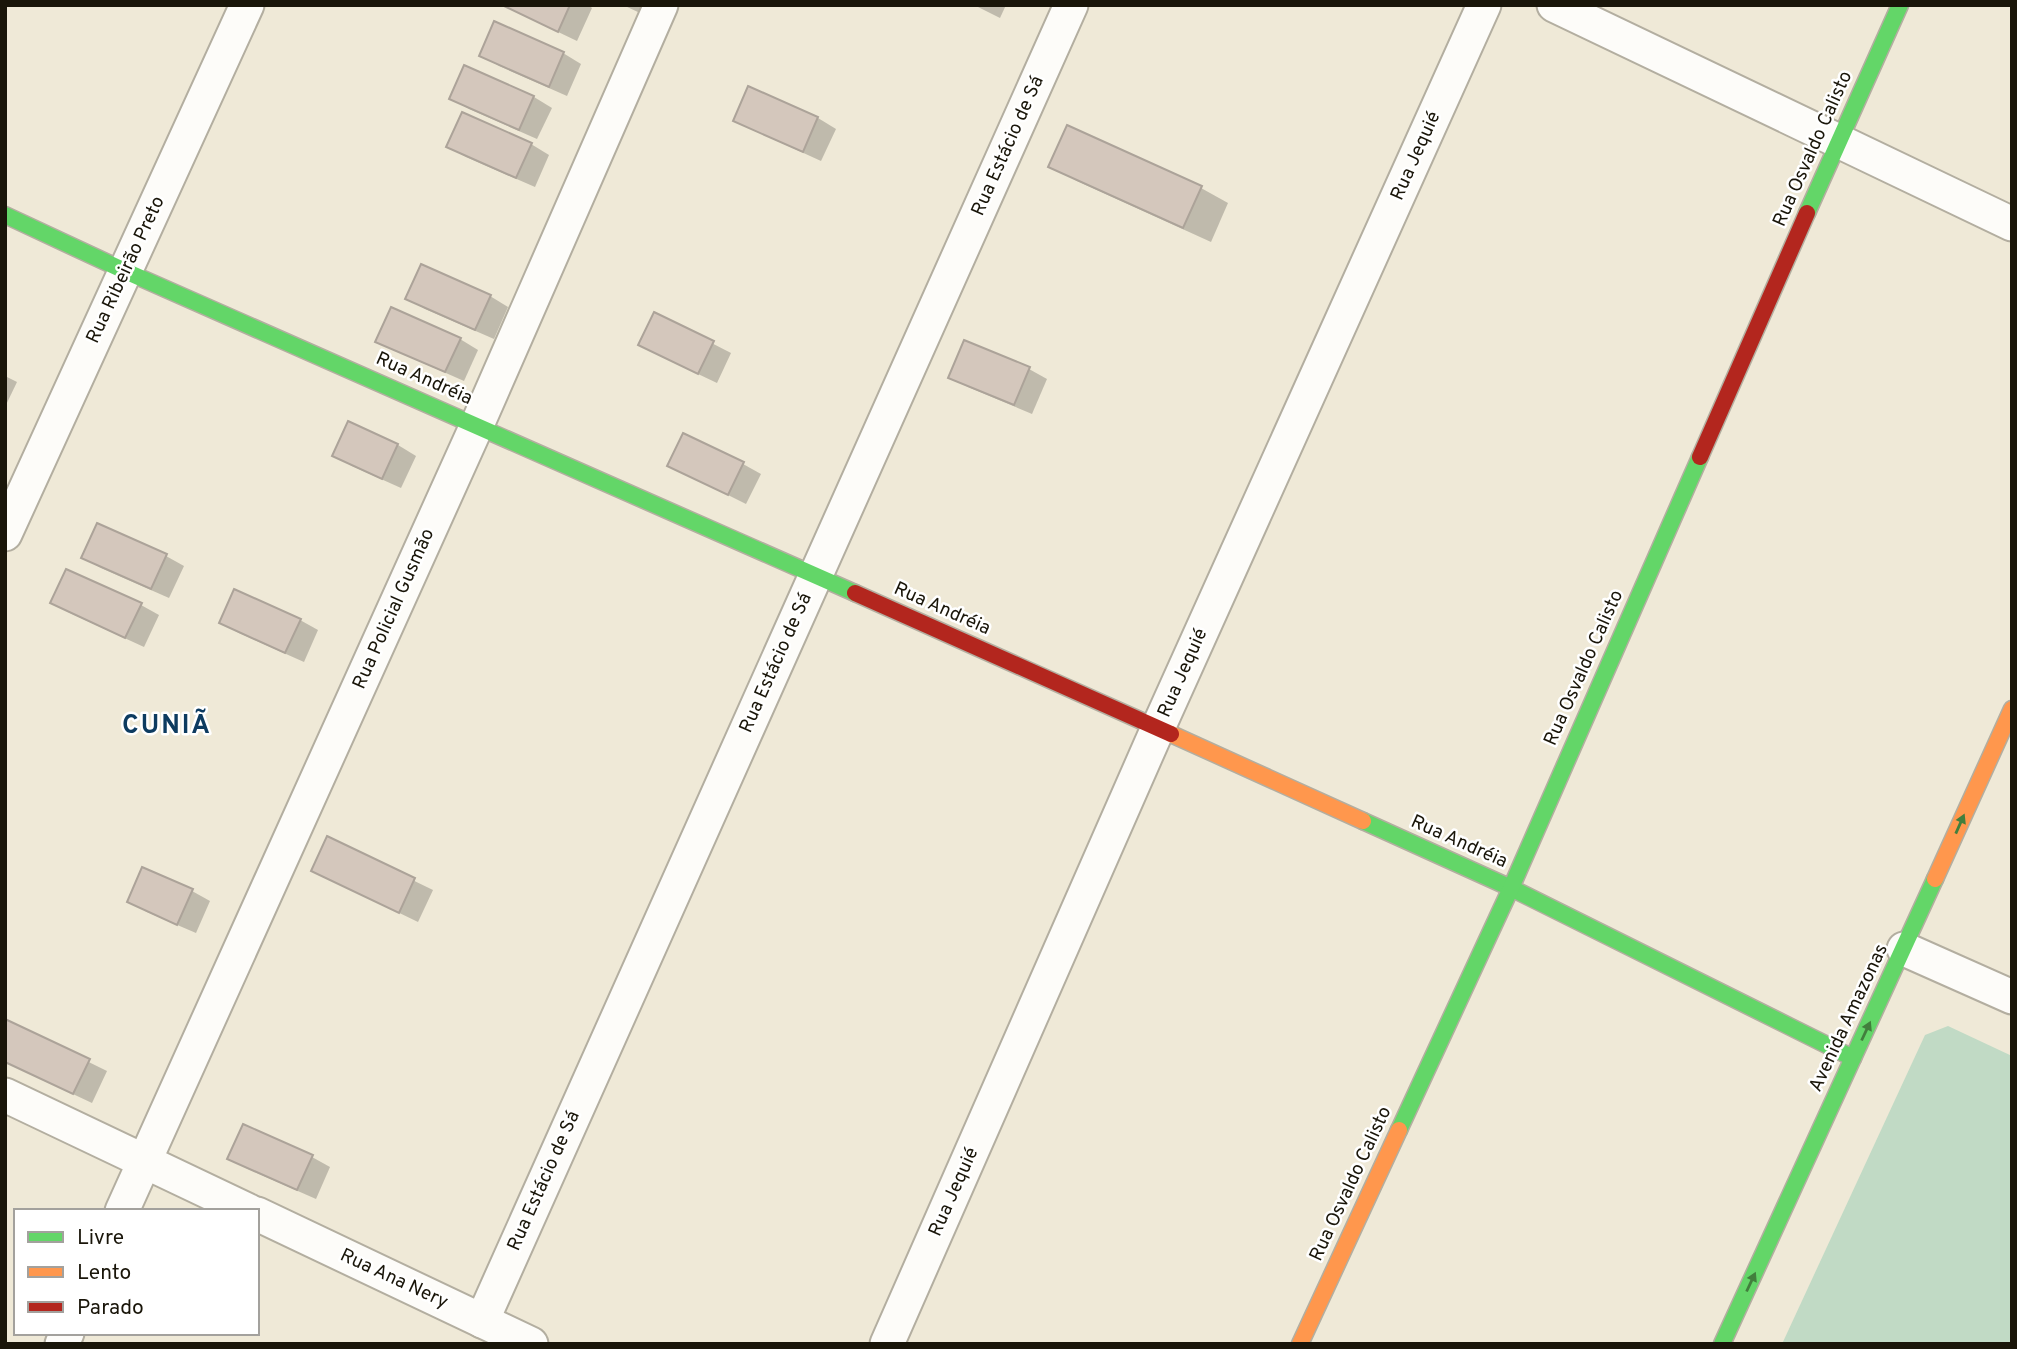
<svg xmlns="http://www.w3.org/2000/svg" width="2017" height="1349" viewBox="0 0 2017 1349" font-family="Overpass,sans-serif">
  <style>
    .green { fill: #c1dac5 }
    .shadow { fill: #0003 }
    .building { fill: #d4c7bc; stroke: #aca399; stroke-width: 2 }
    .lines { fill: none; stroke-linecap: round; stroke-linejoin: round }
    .street-casing { stroke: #b3aea0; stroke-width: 37 }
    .fast-casing { stroke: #b3aea0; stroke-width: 19 }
    .slow-casing { stroke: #b3aea0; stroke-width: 19 }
    .jam-casing { stroke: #b3aea0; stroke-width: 19 }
    .street { stroke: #fdfcf9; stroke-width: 33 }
    .fast { stroke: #63d668; stroke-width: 16 }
    .slow { stroke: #ff974d; stroke-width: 16 }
    .jam { stroke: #b3261e; stroke-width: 16 }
    .oneway { fill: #427f3d }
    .labels { text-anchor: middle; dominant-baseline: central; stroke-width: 5; stroke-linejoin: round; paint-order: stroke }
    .street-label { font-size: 19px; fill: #191509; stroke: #fff }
    .district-label { font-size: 26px; font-weight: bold; letter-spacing: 2px; fill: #0d3b60; stroke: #fff }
  </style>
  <rect width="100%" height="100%" fill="#efe9d7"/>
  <path class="green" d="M1948,1026L2012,1056V1344H1782L1925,1035Z"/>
  <g class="shadow">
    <path d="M502,5H588L592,8L577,41Z"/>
    <path d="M623,5H644L640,13Z"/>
    <path d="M974,5H1006L1000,18Z"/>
    <path d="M563,53L581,64L567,96L499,66L481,55Z"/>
    <path d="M465,67L534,97L552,108L537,139L469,109L451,99Z"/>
    <path d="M749,88L818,118L836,129L821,161L753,130L735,120Z"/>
    <path d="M1067,127L1201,188L1228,203L1211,242L1077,181L1050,166Z"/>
    <path d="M531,144L549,155L535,187L466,157L448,147Z"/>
    <path d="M490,296L508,307L494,339L425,309L407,298Z"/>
    <path d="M655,314L731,353L717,383L658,355Z"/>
    <path d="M460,339L478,350L464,381L396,351L378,341Z"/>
    <path d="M1029,369L1047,379L1032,414L968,387L950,377Z"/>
    <path d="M5,376L17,382L5,407Z"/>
    <path d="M349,423L398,445L416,456L401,488L352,466L334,455Z"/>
    <path d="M743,464L761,474L746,504L670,466Z"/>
    <path d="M98,526L166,556L184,566L169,598L101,568L83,558Z"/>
    <path d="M52,603L141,605L159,615L144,647L70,613Z"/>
    <path d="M300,620L318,630L304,662L239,633L221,623Z"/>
    <path d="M328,839L433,890L418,922L313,871Z"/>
    <path d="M192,891L210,901L196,933L147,912L129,901Z"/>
    <path d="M5,1021L107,1071L92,1103L5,1062Z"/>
    <path d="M312,1157L330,1167L316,1199L248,1169L230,1159Z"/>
  </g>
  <g class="building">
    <path d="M502,5H570L558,32Z"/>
    <path d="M494,21L564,52L549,87L479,56Z"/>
    <path d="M464,65L534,96L519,130L449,99Z"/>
    <path d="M748,86L818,117L803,152L733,121Z"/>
    <path d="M462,112L532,143L516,178L446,147Z"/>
    <path d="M1067,125L1202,186L1183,228L1048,167Z"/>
    <path d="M421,264L491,295L475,330L405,299Z"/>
    <path d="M391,307L461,338L445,372L375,342Z"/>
    <path d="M654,312L714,341L698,374L638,345Z"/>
    <path d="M964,340L1030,367L1014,405L948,378Z"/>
    <path d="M348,421L398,444L382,479L332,456Z"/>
    <path d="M683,433L744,462L728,495L667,466Z"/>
    <path d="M97,523L167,554L151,589L81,558Z"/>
    <path d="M66,569L142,603L125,638L50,603Z"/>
    <path d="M234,589L301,619L285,653L219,623Z"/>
    <path d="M327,836L415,878L399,913L311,871Z"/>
    <path d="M142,867L193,889L177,925L127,902Z"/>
    <path d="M5,1019L90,1059L73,1094L5,1062Z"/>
    <path d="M243,1124L313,1155L297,1190L227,1159Z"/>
  </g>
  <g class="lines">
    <g class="street-casing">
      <g id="street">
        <path d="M1554,5L2012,224"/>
        <path d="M5,534L247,5"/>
        <path d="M1904,949L2012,997"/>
        <path d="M5,1095L249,1211"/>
        <path d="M122,1211L477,425L661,5"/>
        <path d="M257,1214L531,1344"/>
        <path d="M482,1321L1071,5"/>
        <path d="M62,1344L67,1333"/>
        <path d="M887,1344L1158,728L1484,5"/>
      </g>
    </g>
    <g class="fast-casing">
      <g id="fast">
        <path d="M1807,213L1900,5"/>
        <path d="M5,215L125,271L855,593"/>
        <path d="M1363,821L1511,888L1853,1058"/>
        <path d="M1399,1130L1511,888L1700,457"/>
        <path d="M1722,1344L1935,879"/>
      </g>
    </g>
    <g class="slow-casing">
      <g id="slow">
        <path d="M1171,734L1363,821"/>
        <path d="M1935,879L2012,709"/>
        <path d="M1300,1344L1399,1130"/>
      </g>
    </g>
    <g class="jam-casing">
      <g id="jam">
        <path d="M1700,457L1807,213"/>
        <path d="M855,593L1171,734"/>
      </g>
    </g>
    <use href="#street" class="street"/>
    <use href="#fast" class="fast"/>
    <use href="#slow" class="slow"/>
    <use href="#jam" class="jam"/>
  </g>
  <defs><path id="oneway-solid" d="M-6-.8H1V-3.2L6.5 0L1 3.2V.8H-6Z" transform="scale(1.75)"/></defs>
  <g class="oneway">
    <use href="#oneway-solid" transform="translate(1960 824) rotate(-66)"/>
    <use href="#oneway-solid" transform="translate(1866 1031) rotate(-65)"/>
    <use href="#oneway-solid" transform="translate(1751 1282) rotate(-65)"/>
  </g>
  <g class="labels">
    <g class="street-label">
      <text transform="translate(1008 146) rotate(-66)">Rua Estácio de Sá</text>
      <text transform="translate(1813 149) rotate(-66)">Rua Osvaldo Calisto</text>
      <text transform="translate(1416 156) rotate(-66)">Rua Jequié</text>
      <text transform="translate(126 270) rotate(-65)">Rua Ribeirão Preto</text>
      <text transform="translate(424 379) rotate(24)">Rua Andréia</text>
      <text transform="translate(394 609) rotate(-66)">Rua Policial Gusmão</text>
      <text transform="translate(942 609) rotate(24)">Rua Andréia</text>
      <text transform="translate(776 663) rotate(-66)">Rua Estácio de Sá</text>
      <text transform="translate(1584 668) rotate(-66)">Rua Osvaldo Calisto</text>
      <text transform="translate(1183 673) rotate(-66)">Rua Jequié</text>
      <text transform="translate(1459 842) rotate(24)">Rua Andréia</text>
      <text transform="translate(1849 1018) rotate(-65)">Avenida Amazonas</text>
      <text transform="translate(544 1181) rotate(-66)">Rua Estácio de Sá</text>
      <text transform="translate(1351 1184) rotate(-65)">Rua Osvaldo Calisto</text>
      <text transform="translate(954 1192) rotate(-66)">Rua Jequié</text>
      <text transform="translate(394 1279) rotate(25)">Rua Ana Nery</text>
    </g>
    <g class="district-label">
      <text x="167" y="726">CUNIÃ</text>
    </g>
  </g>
  <rect width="2017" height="1349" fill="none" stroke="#191509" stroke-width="14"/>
  <rect x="14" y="1209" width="245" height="126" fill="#ffffff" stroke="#a3a19d" stroke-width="2"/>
  <rect x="28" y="1232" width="35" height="10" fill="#63d668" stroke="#a3a19d" stroke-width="2"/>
  <text x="77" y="1244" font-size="21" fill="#191509">Livre</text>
  <rect x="28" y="1267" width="35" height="10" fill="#ff974d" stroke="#a3a19d" stroke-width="2"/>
  <text x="77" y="1279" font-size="21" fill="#191509">Lento</text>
  <rect x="28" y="1302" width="35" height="10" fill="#b3261e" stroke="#a3a19d" stroke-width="2"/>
  <text x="77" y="1314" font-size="21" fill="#191509">Parado</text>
</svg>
